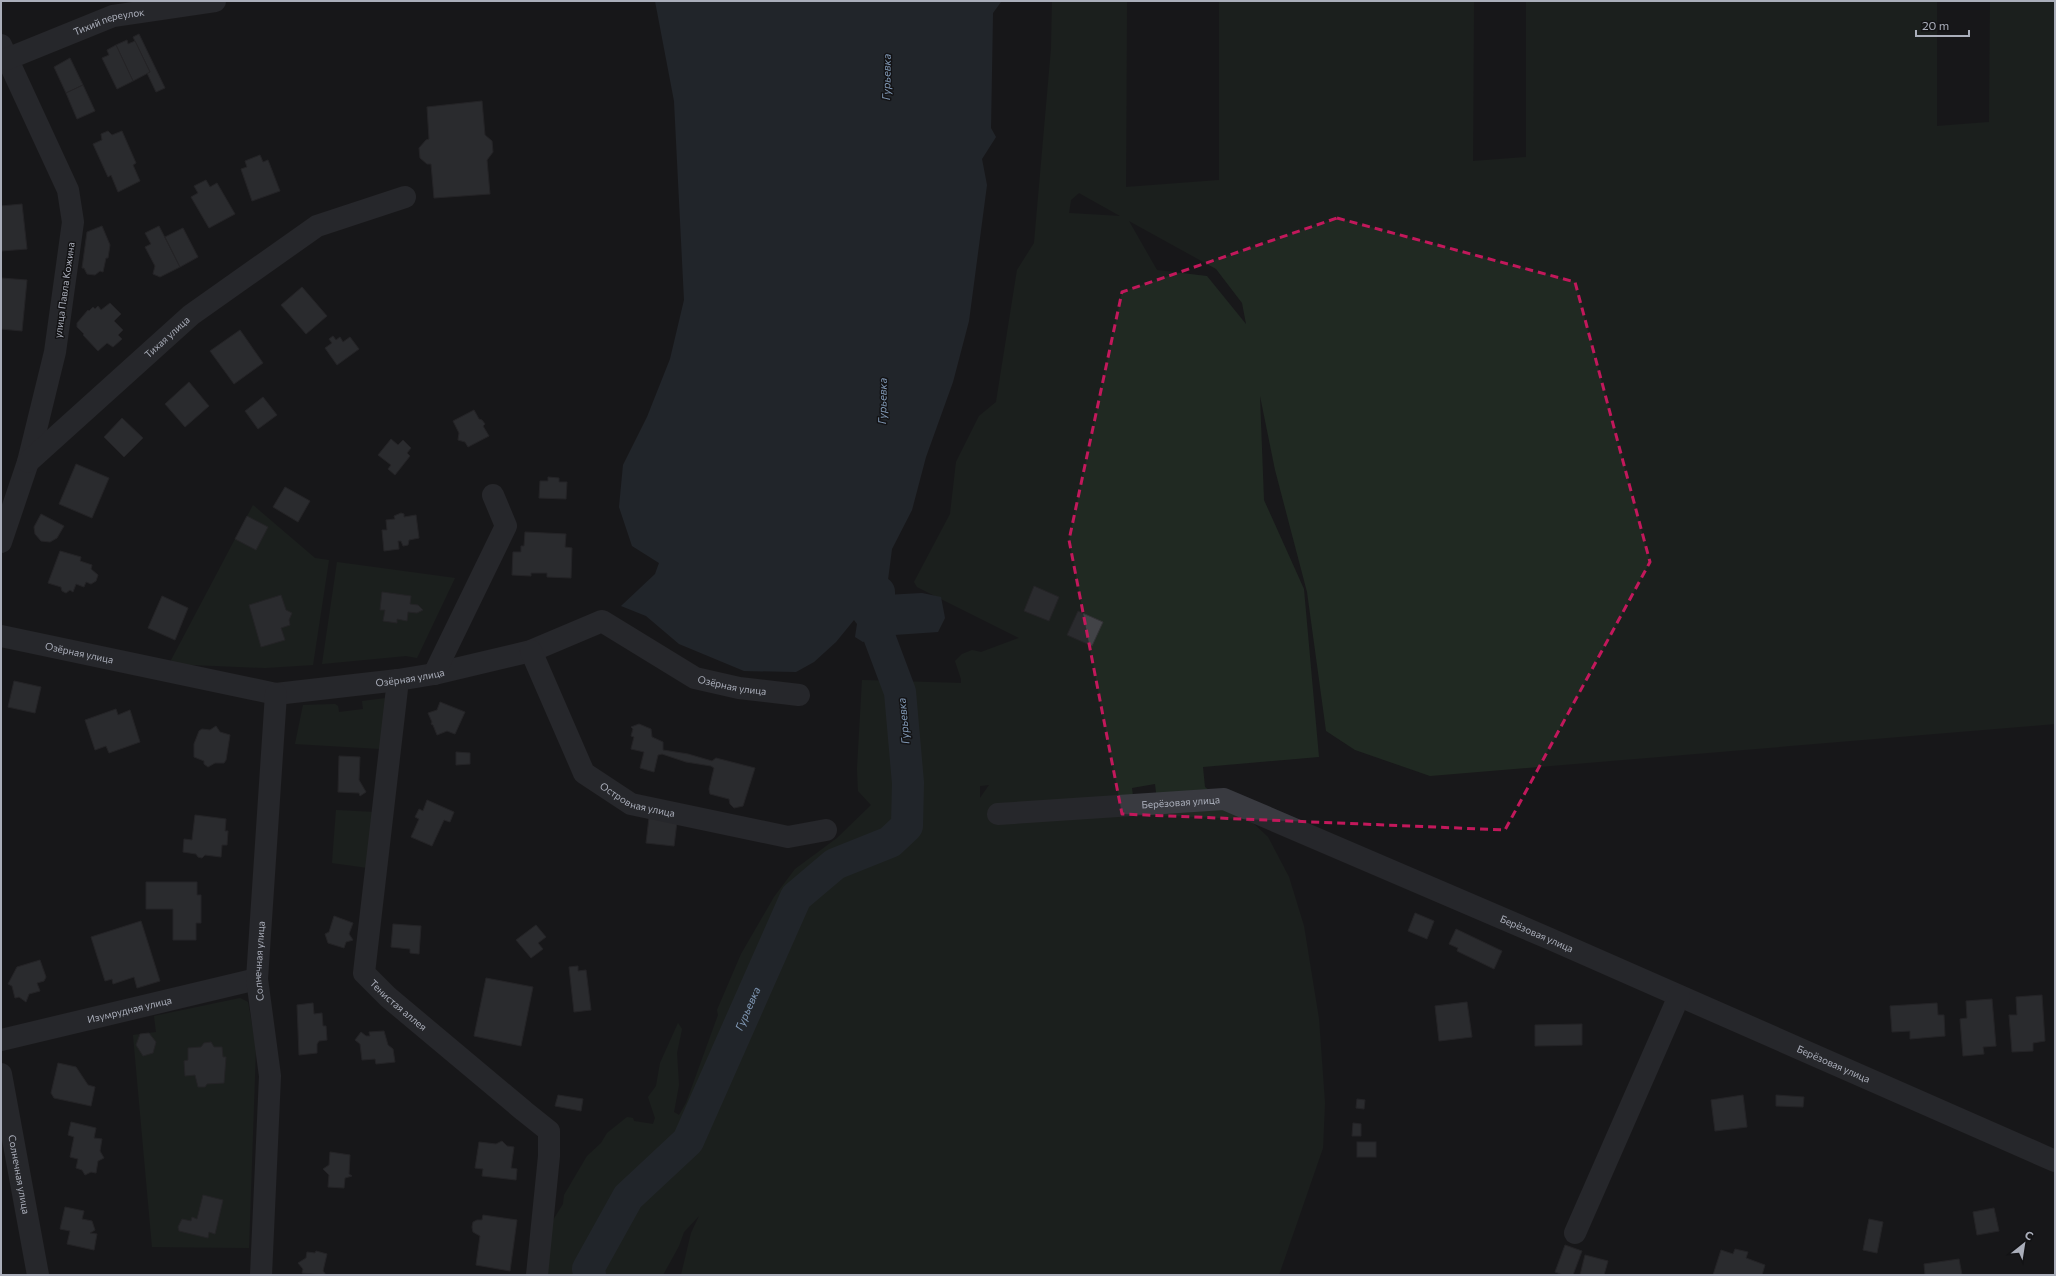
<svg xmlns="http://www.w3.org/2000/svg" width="2056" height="1276" viewBox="0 0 2056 1276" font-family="Commissioner,sans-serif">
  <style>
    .green { fill: #202922; fill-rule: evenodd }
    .water { fill: #2e363f }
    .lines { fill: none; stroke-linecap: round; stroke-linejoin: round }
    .river { stroke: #2e363f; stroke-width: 32 }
    .building { fill: #424347; stroke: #333236 }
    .minor { stroke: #393a40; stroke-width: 22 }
    .marked { fill: none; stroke: #c2185b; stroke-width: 3; stroke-dasharray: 8 5; stroke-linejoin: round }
    .labels { text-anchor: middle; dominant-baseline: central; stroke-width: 3; stroke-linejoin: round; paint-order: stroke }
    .street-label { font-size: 10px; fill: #aaaeba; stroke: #131315 }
    .water-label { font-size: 11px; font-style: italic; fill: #8199b6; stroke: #131315 }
  </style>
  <rect width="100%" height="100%" fill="#18181a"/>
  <g class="green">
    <path d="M1052,1H1127L1126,187L1219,180V1H1474L1473,161L1526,157V1H1937V126L1989,122L1990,1H2055V724L1430,776L1355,750L1326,731L1307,592L1275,470L1260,396L1264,500L1304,589L1319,757L1203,767L1205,787L1252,822L1268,837L1289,877L1304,926L1319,1019L1325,1103L1323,1148L1279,1275H681L691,1233L699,1216L684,1232L679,1246L663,1275H526L550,1225L563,1204L564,1195L587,1156L601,1143L607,1133L627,1117L633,1118L634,1121L653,1124L655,1118L648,1097L656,1086L660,1063L678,1023L682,1029L677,1053L679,1085L674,1112L679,1115L686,1103L718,1015L717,1010L741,954L774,897L795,869L837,838L871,805L858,791L857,769L862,680L961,683V679L955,661L962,654L972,650L981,652L1019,638L917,587L914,582L950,514L956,462L979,416L996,402L1017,270L1034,243L1051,49ZM1079,193L1120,216L1069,213L1071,200ZM1129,221L1216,269L1242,303L1246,324L1207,276L1157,270ZM1155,784L1157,801L1134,804L1132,788ZM989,785L980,798V786Z"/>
    <path d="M253,505L315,558L329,560L313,665L265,668L169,664Z"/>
    <path d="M337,562L455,578L417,658L406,656L322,664Z"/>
    <path d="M386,698L381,749L295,744L303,705L335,704L338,706L339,712L363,709L362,701Z"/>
    <path d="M336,810L374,812L368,868L332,863Z"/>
    <path d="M240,998L248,1002L256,1047L249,1248L152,1247L133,1035L156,1032L154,1016Z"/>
  </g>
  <path class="water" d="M655,1L1001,2L993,13L991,128L996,137L982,159L987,185L969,321L953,382L926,457L912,510L892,549L886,595L922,593L941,597L945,618L938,632L879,636L863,642L855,637L857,624L854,620L836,642L814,662L796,672L744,671L679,644L646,616L621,606L655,574L659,563L632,546L619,507L623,465L647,417L670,359L684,300L674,101Z"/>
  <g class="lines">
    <path class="river" id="s1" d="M590,1275L588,1269L628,1197L688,1141L796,897L835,864L890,842L907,826L908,783L900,692L879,636V592"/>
  </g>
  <g class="building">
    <path d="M139,34L165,88L156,92L147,73L150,72L133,37Z"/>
    <path d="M127,40L128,44L135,41L150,72L133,81L116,45Z"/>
    <path d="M116,45L133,81L117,89L102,58L109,55L107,50Z"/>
    <path d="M70,58L83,85L66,93L54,67Z"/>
    <path d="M83,85L95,111L77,119L66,93Z"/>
    <path d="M482,101L485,135L492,141L493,152L487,160L490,194L434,198L431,164H427L420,158L419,148L426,140L429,139L427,107Z"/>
    <path d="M108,131L112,135L122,131L136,163L133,165L140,181L118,192L111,175L108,177L93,144L102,140L101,134Z"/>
    <path d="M260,155L263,162L268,160L280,191L252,201L241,169L247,167L245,161Z"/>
    <path d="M206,180L210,187L217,183L235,214L209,228L191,197L198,193L194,186Z"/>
    <path d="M22,204L27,249L1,251V206Z"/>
    <path d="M102,226L110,245L108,258H106L103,272L100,271L95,275L87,274L84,268H82L87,232Z"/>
    <path d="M159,226L180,267L160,277L153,274L155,266L145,247L151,244L145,233Z"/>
    <path d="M183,228L198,257L180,267L165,237Z"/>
    <path d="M1,278L27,280L22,331L1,329Z"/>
    <path d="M302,287L327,316L306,334L281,305Z"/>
    <path d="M110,303L121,314L114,321L123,330L118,335L122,339L113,347L107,343L98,351L83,335L84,334L77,327V323L88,310L89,311L93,307L95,309L98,306L101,310Z"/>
    <path d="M240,330L263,363L234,384L210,351Z"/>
    <path d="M333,336L336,340L340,337L343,342L350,337L359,349L337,365L325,348L332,343L329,339Z"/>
    <path d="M189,382L209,406L185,427L165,404Z"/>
    <path d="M263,397L277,415L258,429L245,411Z"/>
    <path d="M474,410L479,419L482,420L485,424L483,426L489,436L468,447L465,442L458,440L459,433L453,421Z"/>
    <path d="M122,418L143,438L124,457L104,437Z"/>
    <path d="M391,439L398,445L403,440L411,448L407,453L410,456L395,475L388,469L391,465L378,455Z"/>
    <path d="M76,464L109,478L92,518L59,504Z"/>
    <path d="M548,477L559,478V482H567L566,499L539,498L540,481H548Z"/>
    <path d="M285,487L310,501L298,522L273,507Z"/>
    <path d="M401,513L404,514V517L416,515L419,538L409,540L408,545L403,546L401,541H398L399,549L384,551L382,530H387L386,520L395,519L394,516Z"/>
    <path d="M41,514L64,526L57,538L50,542L41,541L35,534L34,527Z"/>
    <path d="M247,516L268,527L256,550L235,539Z"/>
    <path d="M525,532L566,534L565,547L572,548L571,578L547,577V573H531V576L512,575L513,552H521V546H524Z"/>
    <path d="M60,551L81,557L80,561L92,565L91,569L98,575L96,581L91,584L86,582L84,587L76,584L73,592L70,590L66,593L62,591L61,587L48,583Z"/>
    <path d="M1034,586L1059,597L1049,621L1024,611Z"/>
    <path d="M382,592L411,596L410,604L418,605L423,610L417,613L408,612L407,621L397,619V623L383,621L385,610H380Z"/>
    <path d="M281,595L286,610L292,613L289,620L290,625L281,628L285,640L261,647L249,605Z"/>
    <path d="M162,596L188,608L175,640L148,628Z"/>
    <path d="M1078,611L1103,622L1092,646L1067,635Z"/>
    <path d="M14,681L41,687L35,713L8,707Z"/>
    <path d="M440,702L465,712L455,734L447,731L437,735L433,725L431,724L432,722L428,713L437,710Z"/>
    <path d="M116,709L118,715L130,710L140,742L109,753L106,746L95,750L85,720Z"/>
    <path d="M639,724L651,729L652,737L663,742V750L688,754L712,761L716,758L755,768L743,806L734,808L730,804L729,799L710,794L709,789L714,768L711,766L686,762L662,754L658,755L654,772L640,768L644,752L631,749L634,737L631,736L633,729L631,727Z"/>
    <path d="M216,726L220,732L230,735L226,760L224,763H215L208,767L204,764V761L194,757V744L199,731L202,729L210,730Z"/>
    <path d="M456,752L470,753V764L456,765Z"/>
    <path d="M339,756L360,757L359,780L366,792L360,796L359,793L338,792Z"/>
    <path d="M427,800L454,812L450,822L444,820L432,846L411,837L419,819L415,817L419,809L423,811Z"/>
    <path d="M195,815L226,819L225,831H228L227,845H222L221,857L205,855L202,858L198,857L196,854L183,852L184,839L192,840Z"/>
    <path d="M649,818L677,822L674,846L646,843Z"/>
    <path d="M146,882H197V895H201V923H196V940H173V909H146Z"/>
    <path d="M1415,913L1434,921L1427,939L1408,931Z"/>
    <path d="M334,916L353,923L349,934L353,940L346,942L344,948L328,943L325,934L329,932Z"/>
    <path d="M141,921L160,981L137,988L134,977L113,984L112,979L105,981L91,937Z"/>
    <path d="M393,924L421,926L419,954L410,953V949L391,947Z"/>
    <path d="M536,925L546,937L538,943L543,949L531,958L516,940Z"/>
    <path d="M1456,929L1502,951L1494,969L1457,951L1458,948L1449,944Z"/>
    <path d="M40,960L46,977L44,981L37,983L40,991L29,994L26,1002L19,997L15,998L12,986L8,984L17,967Z"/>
    <path d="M578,966V971L586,970L591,1010L574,1012L569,967Z"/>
    <path d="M486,978L533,987L521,1046L474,1036Z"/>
    <path d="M2042,995L2045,1041L2033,1043V1051L2012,1052L2009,1015H2017L2016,997Z"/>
    <path d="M1992,999L1996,1046L1983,1047L1984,1054L1963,1056L1960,1019L1967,1018L1966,1001Z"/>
    <path d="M1467,1002L1472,1037L1439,1041L1435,1006Z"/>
    <path d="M313,1003L314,1014L322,1013L323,1026H326L327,1040L319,1041L317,1044V1053L299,1055L297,1005Z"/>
    <path d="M1937,1003L1938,1015H1944L1945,1036L1910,1039V1031L1892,1032L1890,1006Z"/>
    <path d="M1582,1024V1045L1535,1046V1025Z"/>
    <path d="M384,1031L388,1045L393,1049L395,1062L376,1064L375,1059L362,1060L360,1044L355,1040L361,1032L366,1036H370L369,1032Z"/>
    <path d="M149,1033L156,1042L153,1053L143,1056L136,1045L140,1034Z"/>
    <path d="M211,1042L214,1047H222L223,1057H226L224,1083L207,1084L205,1087H198L195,1075L185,1076L184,1061L188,1060V1048L201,1047L204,1043Z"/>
    <path d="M58,1063L76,1067L88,1085L95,1087L91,1106L54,1098L51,1093Z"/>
    <path d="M558,1095L583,1099L581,1111L555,1106Z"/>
    <path d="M1743,1095L1747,1127L1715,1131L1711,1100Z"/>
    <path d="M1776,1095L1804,1097L1803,1107L1776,1106Z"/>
    <path d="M1357,1099L1365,1100L1364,1109L1356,1108Z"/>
    <path d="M71,1122L96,1128L94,1138L102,1139L100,1151L104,1158L98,1161L96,1173L91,1172L85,1175L82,1170L76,1168L78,1159L70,1157L74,1137L68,1135Z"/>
    <path d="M1353,1123L1361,1124V1136H1352Z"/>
    <path d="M502,1141L507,1146L514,1147L511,1168L517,1169L516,1180L482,1176L483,1169L475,1168L479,1142L496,1144Z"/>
    <rect x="1357" y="1142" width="19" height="15"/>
    <path d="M330,1152L350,1155L349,1174L352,1176L345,1178L344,1188L328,1187L329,1175L323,1169L329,1165Z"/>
    <path d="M203,1195L223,1200L215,1234L209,1232L208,1238L179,1231L178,1227L182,1219L191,1221L192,1217L197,1219Z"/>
    <path d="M65,1207L84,1211L82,1219L92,1221L95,1230L90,1233L97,1234L94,1250L67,1244L70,1231L60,1229Z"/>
    <path d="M1994,1208L1999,1231L1977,1235L1973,1212Z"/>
    <path d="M483,1215L517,1220L510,1271L476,1265L480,1236L473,1232L472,1227L473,1222L477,1220H482Z"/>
    <path d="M1869,1219L1883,1222L1877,1253L1863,1250Z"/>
    <path d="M1565,1245L1582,1251L1573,1275H1563L1555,1272Z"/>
    <path d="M1735,1249L1748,1252L1746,1258L1765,1265L1762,1275H1713L1721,1250L1733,1254Z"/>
    <path d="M316,1251L327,1254L323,1271L326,1275L302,1273L303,1269L298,1263L306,1258L307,1252L315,1253Z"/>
    <path d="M1585,1255L1608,1261L1604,1275H1580Z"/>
    <path d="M1959,1259L1962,1275H1925L1924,1264Z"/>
  </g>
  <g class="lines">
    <g class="minor">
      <path d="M1,45L68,190L73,222L55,352L28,462L1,542"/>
      <path id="s2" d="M7,59L113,16L215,1"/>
      <path id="s3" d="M28,462L191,315L317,226L405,197"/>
      <path id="s4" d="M1,636L276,694L398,680L434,674L531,651L602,621L695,678L739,688L799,695"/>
      <path id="s5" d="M531,651L584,773L631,804L788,837L826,830"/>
      <path d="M434,674L506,526L493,495"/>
      <path id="s6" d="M398,680L364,973L388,997L524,1111L549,1131V1156L537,1275"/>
      <path id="s7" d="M998,814L1224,799L1548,938L2055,1161"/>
      <path id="s8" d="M1,1040L257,979"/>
      <path id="s9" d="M1,1074L38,1275"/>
      <path d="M1575,1233L1679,996"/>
      <path id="s10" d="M261,1275L270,1076L257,979L276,694"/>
    </g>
  </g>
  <path d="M0 0H2056V1276H0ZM1337,218L1575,282L1650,562L1505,830L1122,814L1069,540L1122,292Z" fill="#18181a" fill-opacity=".55" fill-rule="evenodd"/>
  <path class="marked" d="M1337,218L1575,282L1650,562L1505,830L1122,814L1069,540L1122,292Z"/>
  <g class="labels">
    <g class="street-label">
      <text stroke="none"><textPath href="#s2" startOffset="109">Тихий переулок</textPath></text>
      <text transform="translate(64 290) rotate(-82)">улица Павла Кожина</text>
      <text stroke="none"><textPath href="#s3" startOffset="187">Тихая улица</textPath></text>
      <text stroke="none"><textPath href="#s4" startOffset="80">Озёрная улица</textPath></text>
      <text stroke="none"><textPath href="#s4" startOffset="416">Озёрная улица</textPath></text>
      <text stroke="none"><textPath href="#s4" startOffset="764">Озёрная улица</textPath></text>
      <text stroke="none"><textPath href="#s5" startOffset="194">Островная улица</textPath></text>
      <text stroke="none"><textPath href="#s7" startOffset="183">Берёзовая улица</textPath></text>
      <text stroke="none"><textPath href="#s7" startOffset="567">Берёзовая улица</textPath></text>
      <text stroke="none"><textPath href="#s10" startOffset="315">Солнечная улица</textPath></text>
      <text stroke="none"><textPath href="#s6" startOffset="342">Тенистая аллея</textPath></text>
      <text stroke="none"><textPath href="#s8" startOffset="132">Изумрудная улица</textPath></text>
      <text stroke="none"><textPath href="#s7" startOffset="891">Берёзовая улица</textPath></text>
      <text stroke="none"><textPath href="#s9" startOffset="102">Солнечная улица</textPath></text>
    </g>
    <g class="water-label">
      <text transform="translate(886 77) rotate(-89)">Гурьевка</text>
      <text transform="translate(882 401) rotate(-89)">Гурьевка</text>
      <text transform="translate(903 721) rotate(-95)">Гурьевка</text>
      <text stroke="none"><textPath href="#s1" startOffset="316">Гурьевка</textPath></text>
    </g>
  </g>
  <rect width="2056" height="1276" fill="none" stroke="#aaaeba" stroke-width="4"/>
  <g transform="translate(2024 1244) rotate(30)" stroke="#131315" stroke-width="3" paint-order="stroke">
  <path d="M0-3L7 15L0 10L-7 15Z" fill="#aaaeba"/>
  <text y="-6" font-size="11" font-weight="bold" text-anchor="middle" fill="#aaaeba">С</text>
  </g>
  <path d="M1916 30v6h53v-6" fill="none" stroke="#aaaeba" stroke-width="2"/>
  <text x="1922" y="30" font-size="12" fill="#aaaeba" stroke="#131315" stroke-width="3" paint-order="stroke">20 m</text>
</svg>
